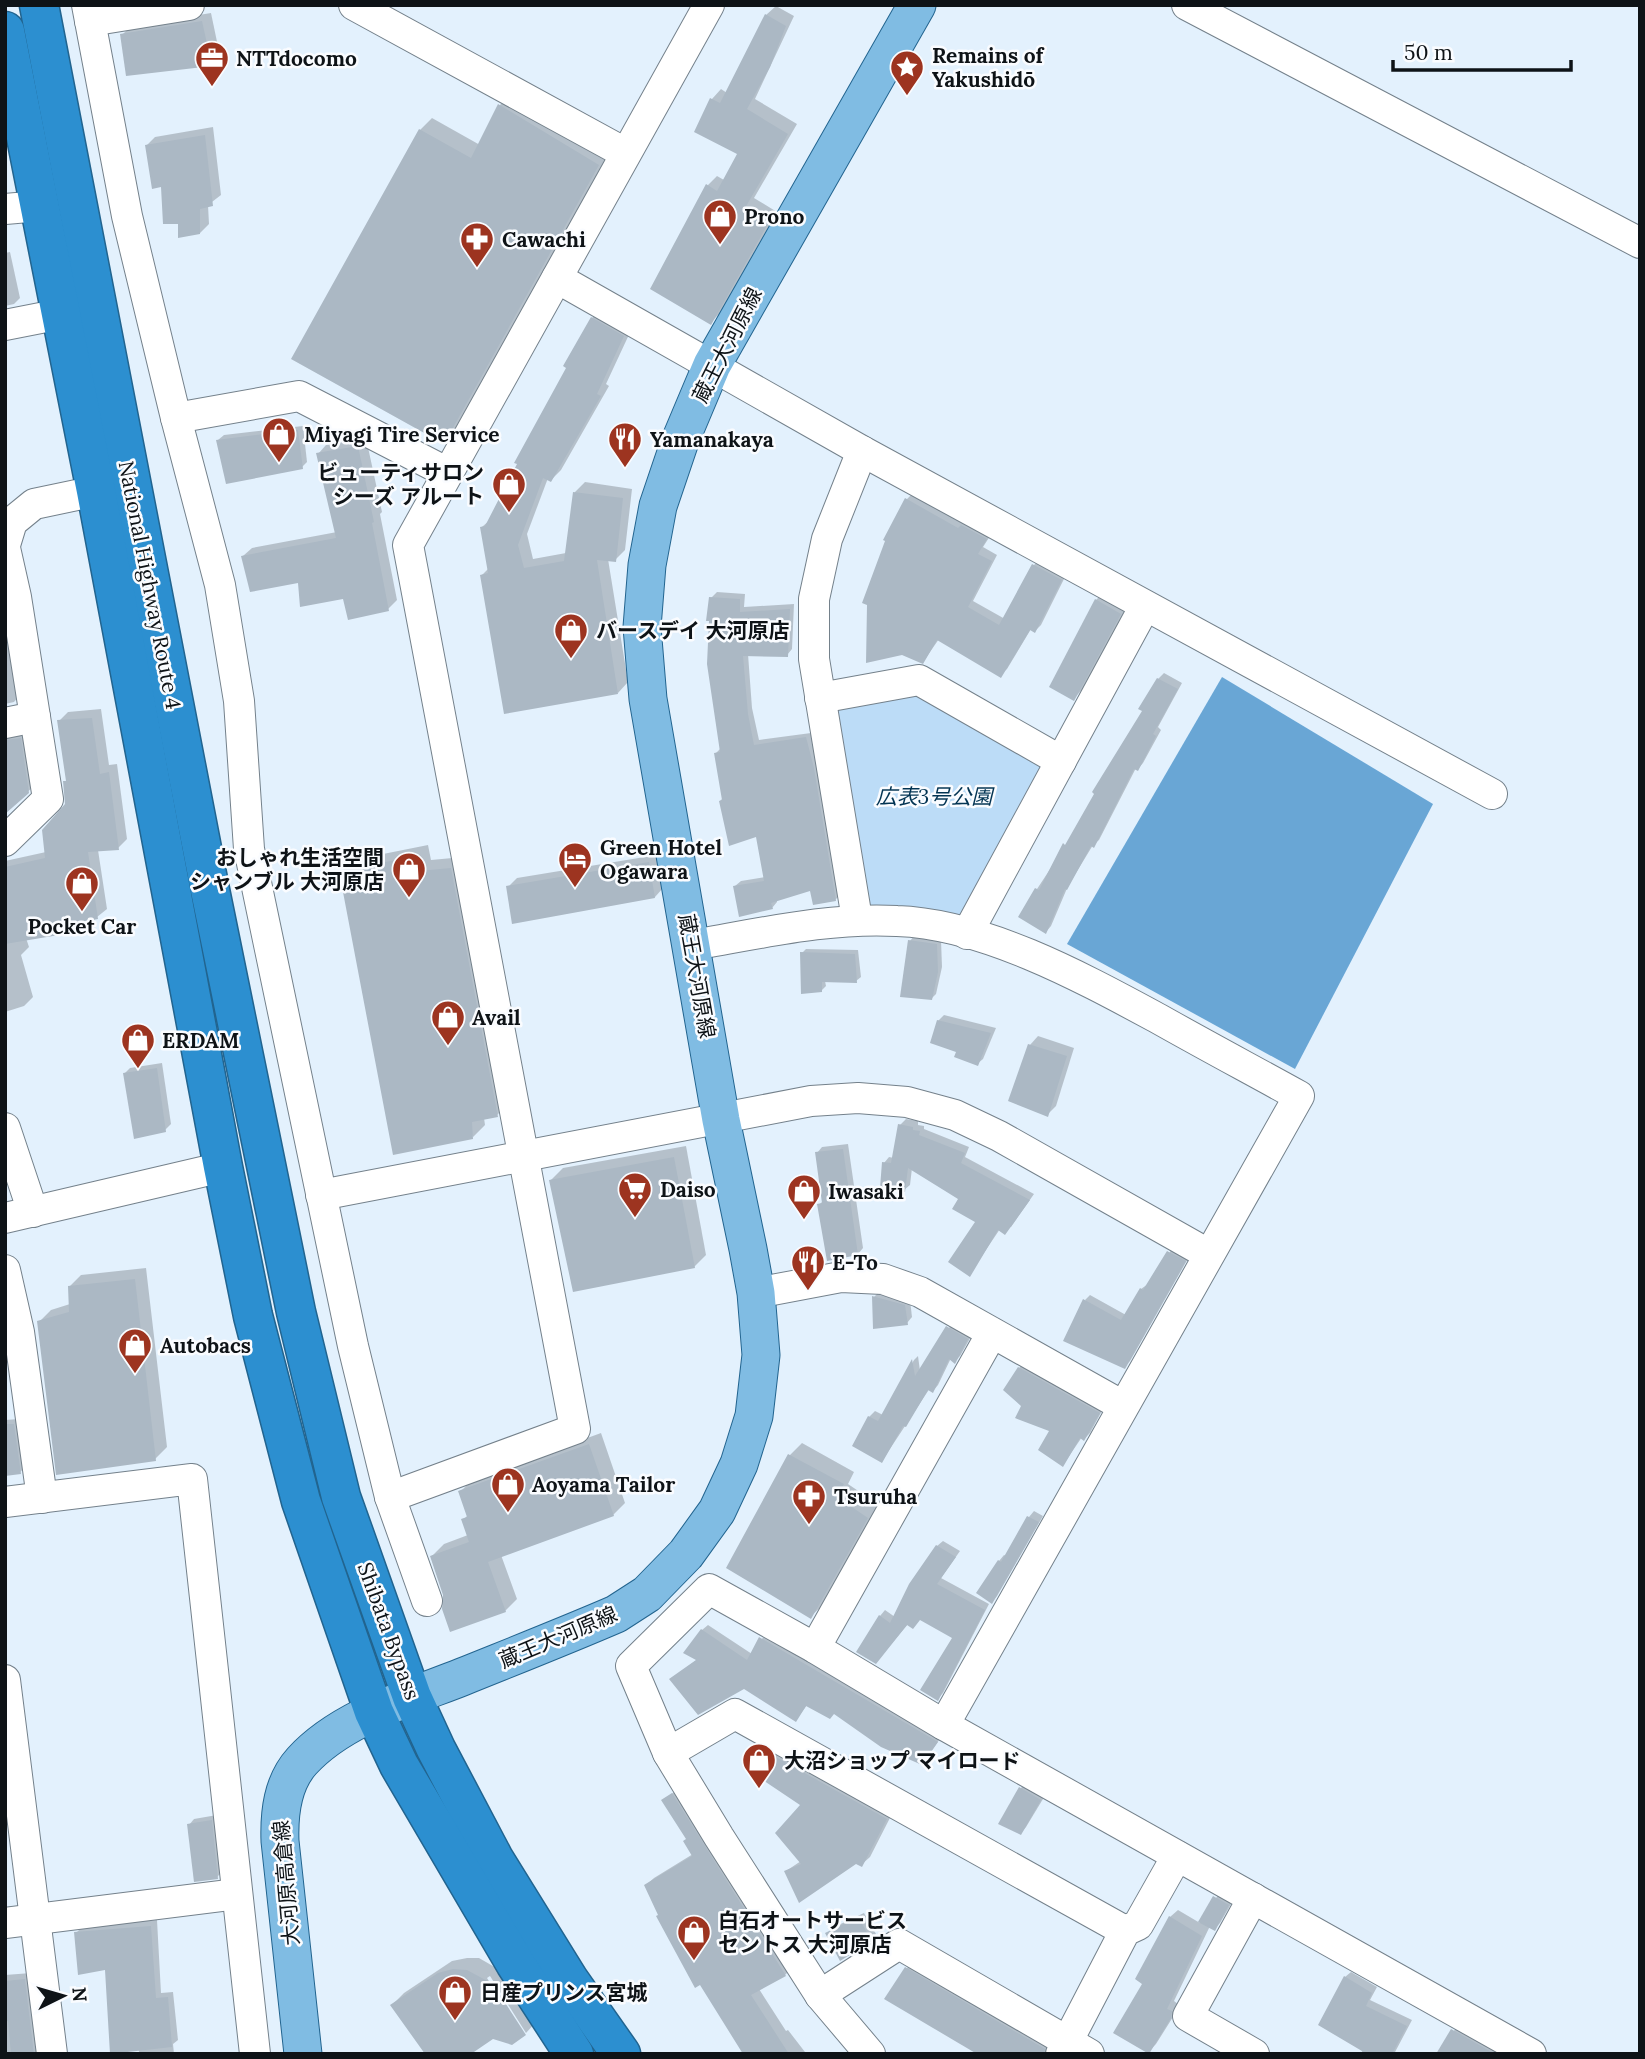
<svg xmlns="http://www.w3.org/2000/svg" width="1645" height="2059" viewBox="0 0 1645 2059" font-family="Lora,'Noto Sans JP',serif">
  <style>
    .green { fill: #bcdcf7 }
    .water { fill: #69a6d5 }
    .shadow { fill: #0003 }
    .building { fill: #abb8c4 }
    .lines { fill: none; stroke-linecap: round; stroke-linejoin: round }
    .minor-casing { stroke: #74818b; stroke-width: 32 }
    .major-casing { stroke: #22648f; stroke-width: 39 }
    .highway-casing { stroke: #22648f; stroke-width: 41 }
    .minor { stroke: #fff; stroke-width: 30 }
    .major { stroke: #80bce3; stroke-width: 37 }
    .highway { stroke: #2c8fd0; stroke-width: 38 }
    .labels { text-anchor: middle; dominant-baseline: central; stroke-width: 5; stroke-linejoin: round; paint-order: stroke }
    .poi-label { font-size: 21px; font-weight: bold; fill: #0e1317; stroke: #fafcff; text-anchor: start }
    .street-label { font-size: 21px; fill: #0e1317; stroke: #fafcff }
    .park-label { font-size: 21px; font-style: italic; fill: #023453; stroke: #fafcff }
  </style>
  <rect width="100%" height="100%" fill="#e3f1fd"/>
  <path class="green" d="M916,691L1044,767L967,915L957,921L868,906L833,717L838,705Z"/>
  <path class="water" d="M1222,677L1433,804L1295,1069L1067,944Z"/>
  <g class="shadow">
    <path d="M776,6L794,16L755,99L797,124L754,198L777,212L720,313L710,323L708,185L717,176L724,180L739,154L696,131L712,99L721,89L727,93L766,15Z"/>
    <path d="M211,13L220,56L211,65L122,35L131,26Z"/>
    <path d="M512,93L610,153L456,430L444,442L420,130L432,118L480,145L500,105Z"/>
    <path d="M213,127L221,195L208,205L209,224L200,233L180,222L146,146L155,137Z"/>
    <path d="M10,252L20,298L14,304L5,306V253Z"/>
    <path d="M602,308L633,326L606,384L609,386L561,470L551,480L548,478L527,534L533,559L566,553L575,492L585,482L632,489L625,550L615,560L608,559L628,682L618,693L482,575L489,568L482,527L491,519L592,318Z"/>
    <path d="M303,426L307,462L302,467L218,440L224,435Z"/>
    <path d="M366,438L382,512L380,514L397,600L388,609L345,596L243,556L252,548L337,532L318,454L326,445Z"/>
    <path d="M913,493L992,533L983,547L997,555L973,601L1005,619L1034,565L1040,559L1067,573L1041,625L1035,631L1031,629L1007,669L1000,675L939,639L923,662L907,499Z"/>
    <path d="M1105,591L1128,605L1082,690L1073,699L1096,600Z"/>
    <path d="M717,592L745,594L744,607L794,604L792,649L787,655L748,654L752,708L759,740L811,733L819,762L841,894L835,900L811,889L777,899V902L772,908L735,886L741,881L765,877L758,835L720,801L723,798L716,753L721,748L711,598Z"/>
    <path d="M8,625L19,696L14,702L5,704V626Z"/>
    <path d="M1164,673L1182,683L1158,727L1161,730L1143,763L1138,769L1136,768L1099,840L1093,845L1068,886L1051,926L1046,932L1037,889L1070,839L1145,711L1158,679Z"/>
    <path d="M101,709L109,765L117,764L127,839L118,848L98,850L107,909L82,929L26,938L29,947L21,955L33,997L24,1006L5,1012V861L46,852L67,805L65,782L67,779L59,721L68,712Z"/>
    <path d="M5,733H26L34,786L5,812Z"/>
    <path d="M428,845L431,860L463,857L509,1103L497,1115L484,1118L485,1125L473,1137L341,872L353,860Z"/>
    <path d="M657,855L663,888L655,897L508,887L517,878Z"/>
    <path d="M914,936L941,940L942,967L936,994L932,998L910,941Z"/>
    <path d="M806,949L858,950L861,977L856,981H825L826,986L822,990L802,953Z"/>
    <path d="M944,1015L996,1028L983,1059L977,1064L938,1021Z"/>
    <path d="M1038,1036L1074,1048L1056,1106L1047,1115L1030,1045Z"/>
    <path d="M162,1063L171,1124L165,1130L124,1074L130,1068Z"/>
    <path d="M906,1119L918,1121V1125L924,1126V1129L969,1147L965,1157L1034,1194L1011,1227L1000,1229L969,1275L977,1222L960,1198L912,1168L910,1185L904,1190L884,1163L889,1157L894,1158L900,1125Z"/>
    <path d="M848,1144L863,1248L858,1254L819,1205L823,1201L817,1153L822,1147Z"/>
    <path d="M686,1146L706,1255L694,1267L551,1180L563,1168Z"/>
    <path d="M1174,1246L1190,1255L1130,1361L1124,1367L1085,1300L1090,1295L1126,1315L1141,1289L1148,1284Z"/>
    <path d="M146,1268L167,1447L155,1459L39,1322L51,1310L70,1304L69,1287L81,1275Z"/>
    <path d="M880,1291L910,1300L912,1317L907,1323L874,1297Z"/>
    <path d="M953,1322L973,1333L960,1356L955,1361L951,1358L938,1385L933,1391L930,1388L882,1461L869,1417L875,1411L883,1415L914,1360L918,1356L920,1371Z"/>
    <path d="M1025,1362L1104,1407L1090,1433L1084,1439L1082,1437L1063,1465L1051,1430L1024,1405L1019,1368Z"/>
    <path d="M19,1419L26,1467L20,1472L5,1474V1420Z"/>
    <path d="M601,1433L625,1503L613,1515L501,1555L517,1599L505,1611L445,1595L432,1556L444,1544L468,1535L463,1520L468,1515L460,1492L472,1480Z"/>
    <path d="M802,1443L854,1472L848,1484L879,1505L823,1605L811,1616L729,1567L790,1455Z"/>
    <path d="M1034,1511L1043,1516L997,1596L992,1602L999,1561L1004,1555L1006,1556L1029,1517Z"/>
    <path d="M943,1541L960,1551L941,1578L989,1604L943,1693L937,1699L954,1638L920,1619L908,1624L881,1656L880,1616L885,1610L895,1617L937,1546Z"/>
    <path d="M708,1625L752,1654L766,1633L942,1736L927,1757L834,1713L807,1705L796,1720L744,1687L671,1679L698,1659L702,1630Z"/>
    <path d="M775,1744L894,1810L870,1857L861,1865L856,1862L786,1871L801,1861L803,1804L766,1752Z"/>
    <path d="M1026,1783L1046,1794L1026,1827L1021,1833V1788Z"/>
    <path d="M680,1787L793,1967L785,1975L759,1989L786,2031L788,2030L805,2052L803,2054H745L660,1914L646,1885L654,1878L693,1854L688,1838L663,1801Z"/>
    <path d="M217,1815L223,1871L217,1877L189,1825L194,1819Z"/>
    <path d="M1220,1892L1234,1899L1220,1923L1215,1928L1210,1926L1174,2001L1178,2004V2009L1156,2044L1149,2051L1145,1983L1170,1917L1178,1910L1200,1923Z"/>
    <path d="M864,1913L876,1934L871,1939L827,1934L832,1928Z"/>
    <path d="M157,1920L161,1993L173,1992L178,2040L173,2044L174,2054H140L107,1968L76,1933L82,1927Z"/>
    <path d="M467,1958H479L505,1973L536,2022L526,2033L490,1976L487,1978L522,2034L392,2005L404,1993L452,1961Z"/>
    <path d="M915,1960L1053,2040V2054H980L906,1969Z"/>
    <path d="M1351,1972L1377,1987L1370,2000L1412,2020L1394,2054H1361L1363,2049L1345,1977Z"/>
    <path d="M31,1973L43,2054H5V1975Z"/>
    <path d="M1458,2025L1509,2054H1438Z"/>
  </g>
  <g class="building">
    <path d="M765,14L786,26L770,67L747,109L788,134L745,208L769,222L711,325L650,289L706,184L717,191L737,154L694,132L710,98L720,103Z"/>
    <path d="M202,21L212,66L126,76L120,34Z"/>
    <path d="M498,104L599,165L444,444L291,359L419,129L471,158Z"/>
    <path d="M205,135L213,206L200,209V234L178,238V224H163L161,187L152,189L145,145Z"/>
    <path d="M591,317L624,336L597,394L601,396L551,482L543,478L518,545L524,568L564,561L573,492L623,498L616,562L597,560L618,694L504,714L480,575L488,573L480,527L485,526L517,464L514,463L566,368L563,366Z"/>
    <path d="M298,430L303,469L226,484L216,440Z"/>
    <path d="M358,446L374,522L372,523L389,611L348,620L343,599L300,607L298,583L250,592L241,556L336,538L316,453Z"/>
    <path d="M905,498L958,528L961,525L987,539L978,554L992,561L968,607L999,625L1032,564L1062,580L1035,633L1030,630L1001,678L937,640L923,664L902,655L866,663L867,605L862,603L885,541L883,540Z"/>
    <path d="M709,597L740,599V612L790,609L788,657L743,656L748,714L754,745L806,737L814,768L836,901L813,905L810,891L771,903L773,909L739,917L733,886L764,881L756,837L729,846L719,801L722,800L714,753L720,752L707,664L709,621H706Z"/>
    <path d="M1095,599L1121,614L1074,701L1049,687Z"/>
    <path d="M1157,678L1178,689L1153,734L1156,736L1138,771L1134,769L1094,848L1091,846L1067,890L1065,889L1046,934L1018,917L1035,888L1039,890L1063,843L1065,845L1094,794L1092,792L1142,711L1138,709Z"/>
    <path d="M92,718L100,774L109,772L119,850L88,852L98,919L83,922V931L5,944V867L45,858L42,830L65,804L63,781H66L57,720Z"/>
    <path d="M21,738L29,793L5,814V740Z"/>
    <path d="M416,856L419,871L451,868L498,1117L472,1122L473,1139L393,1155L339,871Z"/>
    <path d="M649,862L655,898L512,924L506,886Z"/>
    <path d="M908,940L937,944L938,972L932,1000L900,997Z"/>
    <path d="M800,952L855,954L857,983L822,982V992L801,994Z"/>
    <path d="M937,1020L991,1033L978,1066L954,1057L956,1052L930,1043Z"/>
    <path d="M1028,1044L1067,1056L1048,1117L1008,1101Z"/>
    <path d="M157,1068L166,1132L134,1139L123,1073Z"/>
    <path d="M898,1124L913,1127V1130L920,1131L919,1135L965,1153L961,1163L1030,1200L1005,1235L998,1230L970,1277L948,1262L975,1222L952,1209L958,1199L908,1168L905,1192L880,1188L882,1162L891,1163Z"/>
    <path d="M843,1149L858,1255L827,1261L817,1204L822,1203L815,1152Z"/>
    <path d="M674,1157L695,1268L573,1292L549,1180Z"/>
    <path d="M1167,1251L1186,1261L1125,1369L1063,1341L1083,1299L1121,1320L1140,1288L1143,1290Z"/>
    <path d="M135,1279L156,1461L56,1475L37,1321L69,1312L68,1286Z"/>
    <path d="M872,1296L905,1305L908,1325L873,1329Z"/>
    <path d="M946,1326L968,1339L955,1364L949,1359L933,1393L928,1390L906,1427L903,1426L882,1463L852,1446L868,1416L878,1421L912,1359L915,1376Z"/>
    <path d="M1018,1367L1100,1413L1084,1441L1080,1438L1063,1467L1038,1450L1049,1431L1015,1418L1021,1406L1003,1390Z"/>
    <path d="M5,1424H14L21,1474L5,1476Z"/>
    <path d="M589,1444L614,1516L488,1562L506,1612L450,1632L442,1609L443,1595L430,1556L469,1542L461,1519L467,1517L458,1491Z"/>
    <path d="M788,1454L844,1484L837,1497L868,1518L811,1619L726,1568Z"/>
    <path d="M1027,1516L1039,1522L992,1604L976,1593L998,1560L1001,1562Z"/>
    <path d="M936,1545L956,1557L937,1584L985,1610L938,1701L920,1690L952,1638L920,1620L913,1629L907,1625L876,1664L856,1652L879,1615L890,1623L909,1584Z"/>
    <path d="M701,1629L747,1660L759,1637L938,1742L922,1765L881,1747L834,1714L830,1719L806,1706L796,1722L744,1689L698,1715L669,1679L696,1660L683,1653Z"/>
    <path d="M765,1751L887,1819L862,1867L856,1864L799,1903L784,1871L801,1864L775,1833L800,1805L751,1772Z"/>
    <path d="M1019,1787L1041,1800L1021,1835L998,1824Z"/>
    <path d="M672,1793L786,1976L751,1995L789,2054H743L700,1985L695,1988L656,1916L658,1915L644,1885L692,1856L683,1841L686,1839L661,1800Z"/>
    <path d="M212,1820L218,1879L194,1882L187,1824Z"/>
    <path d="M1213,1896L1229,1905L1215,1931L1198,1922Z"/>
    <path d="M1169,1916L1202,1936L1167,2009L1172,2011L1171,2018L1149,2054L1113,2033L1142,1984L1135,1979Z"/>
    <path d="M858,1917L872,1941L840,1961L825,1933Z"/>
    <path d="M151,1926L156,1998L168,1997L172,2047L110,2054L105,1970L78,1975L74,1932Z"/>
    <path d="M905,1967L1045,2049L1044,2054H977L884,1999Z"/>
    <path d="M453,1969L467,1970L493,1984L526,2035L512,2045L493,2039L471,2054H425L390,2005L438,1973Z"/>
    <path d="M1344,1976L1372,1993L1366,2006L1407,2026L1392,2054H1367L1318,2025Z"/>
    <path d="M25,1979L34,2054H11L8,2021L5,2022V1981Z"/>
    <path d="M1451,2029L1495,2054H1436Z"/>
  </g>
  <g class="lines">
    <g class="minor-casing">
      <g id="minor">
        <path d="M87,5L127,216L176,418L220,585L239,701L249,849L353,1346L390,1497L427,1601"/>
        <path d="M354,5L625,153"/>
        <path d="M1187,5L1640,243"/>
        <path d="M90,21L189,5"/>
        <path d="M5,209L40,206"/>
        <path d="M557,278L862,451L1492,794"/>
        <path d="M5,325L61,314"/>
        <path d="M176,418L299,396L448,473"/>
        <path d="M5,545L12,522L34,504L96,491"/>
        <path d="M5,548L16,597L48,799L5,841"/>
        <path d="M820,698L919,680L1061,761"/>
        <path d="M5,723L35,717"/>
        <path d="M857,919L814,659V599L827,539L862,451"/>
        <path d="M967,934L1145,606"/>
        <path d="M692,945C759,934 829,917 897,921C985,924 1083,978 1159,1019C1205,1045 1252,1070 1299,1096L944,1725"/>
        <path d="M5,1128L33,1212"/>
        <path d="M321,1195L811,1101L858,1098L907,1102L955,1115L999,1136L1208,1254"/>
        <path d="M5,1218L223,1167"/>
        <path d="M5,1270L19,1332L42,1498"/>
        <path d="M756,1293L841,1277L883,1279L920,1292L1123,1406"/>
        <path d="M390,1497L575,1429L408,545L709,5"/>
        <path d="M5,1502L192,1479L255,2054"/>
        <path d="M815,1648L992,1333"/>
        <path d="M5,1680L52,2054"/>
        <path d="M668,1753L735,1714L1125,1931"/>
        <path d="M1253,1898L1188,2016L1254,2054"/>
        <path d="M5,1923L237,1894"/>
        <path d="M820,1995L899,1944L1089,2054"/>
        <path d="M870,2054L820,1995L719,1837L668,1753L631,1666L709,1589L815,1648L944,1725L1531,2054"/>
        <path d="M1061,2054L1125,1931L1138,1925L1177,1856"/>
      </g>
    </g>
    <g class="major-casing">
      <path id="major" d="M303,2054L280,1841C279,1813 282,1783 302,1761C341,1718 409,1698 462,1677C514,1656 565,1636 616,1614L647,1594L686,1554L717,1511L739,1464L754,1416L761,1355L756,1293L748,1249L721,1120L648,699L642,627L647,565L658,506L680,441L712,365L917,5"/>
    </g>
    <g class="highway-casing">
      <g id="highway">
        <path d="M39,5L210,890L296,1312L341,1497L412,1697L436,1749L494,1859L569,1980L621,2054"/>
        <path d="M5,31L96,491L223,1167L253,1316L301,1501L374,1712L399,1765L515,1963L574,2054"/>
      </g>
    </g>
    <use href="#minor" class="minor"/>
    <use href="#major" class="major"/>
    <use href="#highway" class="highway"/>
  </g>
  <defs>
    <g id="office-pin" transform="scale(1.75)"><path d="M0 17L-7.5 6A9.5 9.5 0 1 1 7.5 6Z" fill="#9d3420" stroke="#fafcff"/><path d="M-6-3h4V-5.5h4V-3h4V5H-6ZM-1-4.5V-3h2v-1.5ZM-6 0V1H6V0Z" fill="#fff"/></g>
    <g id="sight-pin" transform="scale(1.75)"><path d="M0 17L-7.5 6A9.5 9.5 0 1 1 7.5 6Z" fill="#9d3420" stroke="#fafcff"/><path d="M0-6L1.8-2.2L6-1.7L2.9 1.2L3.7 5.4L0 3.3L-3.7 5.4L-2.9 1.2L-6-1.7L-1.8-2.2Z" fill="#fff"/></g>
    <g id="shop-pin" transform="scale(1.75)"><path d="M0 17L-7.5 6A9.5 9.5 0 1 1 7.5 6Z" fill="#9d3420" stroke="#fafcff"/><path d="M-5-2.5h2.3a2.7 3.5 0 0 1 5.4 0H5L5.5 6h-11ZM-1.5-2.5h3a1.5 2.3 0 0 0-3 0Z" fill="#fff"/></g>
    <g id="pharmacy-pin" transform="scale(1.75)"><path d="M0 17L-7.5 6A9.5 9.5 0 1 1 7.5 6Z" fill="#9d3420" stroke="#fafcff"/><path d="M-2-6h4v4h4v4h-4v4h-4v-4h-4v-4h4Z" fill="#fff"/></g>
    <g id="restaurant-pin" transform="scale(1.75)"><path d="M0 17L-7.5 6A9.5 9.5 0 1 1 7.5 6Z" fill="#9d3420" stroke="#fafcff"/><path d="M-5-6h1v4h1v-4h1v4h1v-4h1v5L-1.5 .5V6h-2V.5L-5-1ZM5-6V6H3V1.5H1.5Q1.5-4 5-6Z" fill="#fff"/></g>
    <g id="hotel-pin" transform="scale(1.75)"><path d="M0 17L-7.5 6A9.5 9.5 0 1 1 7.5 6Z" fill="#9d3420" stroke="#fafcff"/><path d="M-6-4.5h1.5V1H6V5H4.5V3h-9V5H-6ZM-4 0a1.8 1.8 0 1 1 3.6 0ZM.5 0V-2.5h3Q6-2.5 6 0Z" fill="#fff"/></g>
    <g id="supermarket-pin" transform="scale(1.75)"><path d="M0 17L-7.5 6A9.5 9.5 0 1 1 7.5 6Z" fill="#9d3420" stroke="#fafcff"/><path d="M-6-5.5h2.5l.6 2H6L4.5 2H-2.5L-4.4-4H-6ZM-1.5 3.2a1.3 1.3 0 1 0 .1 0ZM3 3.2a1.3 1.3 0 1 0 .1 0Z" fill="#fff"/></g>
  </defs>
  <g fill-rule="evenodd">
    <use href="#office-pin" x="212" y="58"/>
    <use href="#sight-pin" x="907" y="67"/>
    <use href="#shop-pin" x="720" y="216"/>
    <use href="#pharmacy-pin" x="477" y="239"/>
    <use href="#shop-pin" x="279" y="434"/>
    <use href="#restaurant-pin" x="625" y="439"/>
    <use href="#shop-pin" x="509" y="484"/>
    <use href="#shop-pin" x="571" y="630"/>
    <use href="#hotel-pin" x="575" y="859"/>
    <use href="#shop-pin" x="409" y="869"/>
    <use href="#shop-pin" x="82" y="883"/>
    <use href="#shop-pin" x="448" y="1017"/>
    <use href="#shop-pin" x="138" y="1040"/>
    <use href="#supermarket-pin" x="635" y="1189"/>
    <use href="#shop-pin" x="804" y="1191"/>
    <use href="#restaurant-pin" x="808" y="1262"/>
    <use href="#shop-pin" x="135" y="1345"/>
    <use href="#shop-pin" x="508" y="1484"/>
    <use href="#pharmacy-pin" x="809" y="1496"/>
    <use href="#shop-pin" x="759" y="1760"/>
    <use href="#shop-pin" x="694" y="1932"/>
    <use href="#shop-pin" x="455" y="1992"/>
  </g>
  <g class="labels">
    <g class="poi-label">
      <text x="932" y="55">Remains of<tspan x="932" dy="24">Yakushidō</tspan></text>
      <text x="236" y="58">NTTdocomo</text>
      <text x="744" y="216">Prono</text>
      <text x="502" y="239">Cawachi</text>
      <text x="304" y="434">Miyagi Tire Service</text>
      <text x="650" y="439">Yamanakaya</text>
      <text x="484" y="472" text-anchor="end">ビューティサロン<tspan x="484" dy="24">シーズ アルート</tspan></text>
      <text x="596" y="630">バースデイ 大河原店</text>
      <text x="600" y="847">Green Hotel<tspan x="600" dy="24">Ogawara</tspan></text>
      <text x="384" y="857" text-anchor="end">おしゃれ生活空間<tspan x="384" dy="24">シャンブル 大河原店</tspan></text>
      <text x="82" y="926" text-anchor="middle">Pocket Car</text>
      <text x="472" y="1017">Avail</text>
      <text x="162" y="1040">ERDAM</text>
      <text x="660" y="1189">Daiso</text>
      <text x="828" y="1191">Iwasaki</text>
      <text x="832" y="1262">E-To</text>
      <text x="160" y="1345">Autobacs</text>
      <text x="532" y="1484">Aoyama Tailor</text>
      <text x="834" y="1496">Tsuruha</text>
      <text x="784" y="1760">大沼ショップ マイロード</text>
      <text x="718" y="1920">白石オートサービス<tspan x="718" dy="24">セントス 大河原店</tspan></text>
      <text x="480" y="1992">日産プリンス宮城</text>
    </g>
    <g class="street-label">
      <text transform="translate(727 345) rotate(-63)">蔵王大河原線</text>
      <text transform="translate(150 585) rotate(79)">National Highway Route 4</text>
      <text transform="translate(697 976) rotate(80)">蔵王大河原線</text>
      <text transform="translate(389 1631) rotate(70)">Shibata Bypass</text>
      <text transform="translate(558 1637) rotate(-23)">蔵王大河原線</text>
      <text transform="translate(286 1883) rotate(-95)">大河原高倉線</text>
    </g>
    <g class="park-label">
      <text x="934" y="796">広表3号公園</text>
    </g>
  </g>
  <rect width="1645" height="2059" fill="none" stroke="#0e1317" stroke-width="14"/>
  <g transform="translate(63 1996) rotate(85)" stroke="#fafcff" stroke-width="5" paint-order="stroke">
  <path d="M0-5L12 26L0 18L-12 26Z" fill="#0e1317"/>
  <text y="-10" font-size="19" font-weight="bold" text-anchor="middle" fill="#0e1317">N</text>
  </g>
  <path d="M1393 60v10h178v-10" fill="none" stroke="#0e1317" stroke-width="3.5"/>
  <text x="1404" y="60" font-size="21" fill="#0e1317" stroke="#fafcff" stroke-width="5" paint-order="stroke">50 m</text>
</svg>
